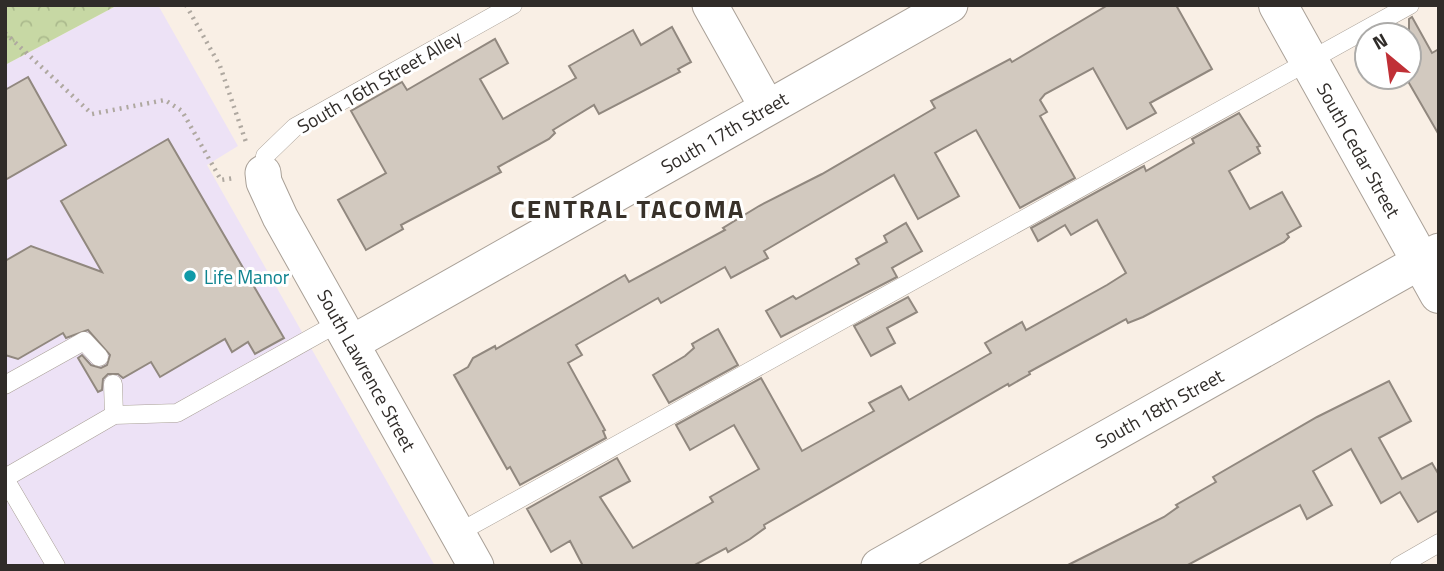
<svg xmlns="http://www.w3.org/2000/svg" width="1444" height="571" viewBox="0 0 1444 571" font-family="'Titillium Web',sans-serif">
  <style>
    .commercial { fill: #ede2f6 }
    .park { fill: url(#park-crowns) }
    .building { fill: #d2c9bf; stroke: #91887f; stroke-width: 2 }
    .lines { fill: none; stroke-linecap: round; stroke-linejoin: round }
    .service-casing { stroke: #a9a097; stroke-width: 19 }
    .minor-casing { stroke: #a9a097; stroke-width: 37 }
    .secondary-casing { stroke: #a9a097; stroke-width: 40 }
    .path { stroke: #afa8a0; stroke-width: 4.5; stroke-dasharray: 2 5; stroke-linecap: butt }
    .service { stroke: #fff; stroke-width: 18 }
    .minor { stroke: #fff; stroke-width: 35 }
    .secondary { stroke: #fff; stroke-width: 38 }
    .culture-dot { fill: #0f9aa8; stroke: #fff; stroke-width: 2.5 }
    .labels { text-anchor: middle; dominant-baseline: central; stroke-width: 6; stroke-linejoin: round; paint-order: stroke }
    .street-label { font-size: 19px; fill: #302c29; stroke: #fff }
    .culture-label { font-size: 19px; fill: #0d838f; stroke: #fff; text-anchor: start }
    .district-label { font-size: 26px; font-weight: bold; letter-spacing: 2px; fill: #383129; stroke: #fff }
  </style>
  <defs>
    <pattern id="park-crowns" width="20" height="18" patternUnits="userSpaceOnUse" patternTransform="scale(1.75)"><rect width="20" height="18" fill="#c7d8a4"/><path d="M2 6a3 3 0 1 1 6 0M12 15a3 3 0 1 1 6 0" fill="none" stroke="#abba8d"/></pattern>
  </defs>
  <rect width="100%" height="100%" fill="#f9efe5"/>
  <path class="commercial" d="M118,5H158L238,146L207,165L435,566H5V65Z"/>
  <path class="park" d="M5,5H116V6L5,65Z"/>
  <g class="building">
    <path d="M1108,5H1176L1212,69L1150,103L1156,113L1127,129L1093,68L1045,94L1040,100L1047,112L1040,116L1075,178L1020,208L976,130L935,153L959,196L918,219L894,175L764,251L768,258L731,278L725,267L661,303L658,298L576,345L582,355L568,363L605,430L603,431L606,438L520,485L510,467L507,469L454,375L468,367L473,358L495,346L496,349L625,275L629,282L725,230L723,228L759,206L822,174L935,108L931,101L1010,59L1012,62Z"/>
    <path d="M1412,17L1432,53L1439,49V135L1409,83V19Z"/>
    <path d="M672,27L691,62L678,69L680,72L599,114L594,105L553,130L555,133L549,139L498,167L501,172L401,225L403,229L366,250L338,200L386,173L351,111L402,82L407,90L495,39L508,63L480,79L503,119L576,78L569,66L633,30L641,45Z"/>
    <path d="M28,77L66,145L5,180V90Z"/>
    <path d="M1239,113L1260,146L1257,147L1260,153L1229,171L1250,209L1282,192L1301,226L1287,234L1289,237L1284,242L1143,317L1128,323L1126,319L1029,372L1030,374L1009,386L1008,384L764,525L765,528L750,539L728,552L726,548L693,566H583L570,541L551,552L527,509L617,458L630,481L600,497L633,548L713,502L710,497L759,469L734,425L690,450L676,425L761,378L802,451L874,411L869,403L901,386L909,400L991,353L985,343L1022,322L1026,330L1107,285L1126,273L1097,220L1071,235L1065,225L1038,241L1031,228L1144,166L1146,171L1194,143L1192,139Z"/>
    <path d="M168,139L284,338L255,354L248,342L232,352L225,339L160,377L151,362L123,378L118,374H108L103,379L102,390L98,392L78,358L82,355L91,365L101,368L107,365L110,355L88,330L66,338L63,333L18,359L5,355V261L31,246L102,272L61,201Z"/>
    <path d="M906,223L922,251L892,268L897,277L781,337L766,311L793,296L796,299L859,264L856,259L887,242L884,236Z"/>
    <path d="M908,297L917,312L887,328L895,343L871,356L854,326Z"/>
    <path d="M718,329L738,365L669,403L653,375L685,356L694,348L692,344Z"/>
    <path d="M1389,381L1411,421L1379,438L1402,479L1432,463L1439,475V510L1418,522L1400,492L1381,503L1351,449L1313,471L1332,505L1307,519L1300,505L1186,566H1066L1164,517L1178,507L1176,505L1216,482L1213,477L1317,417Z"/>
  </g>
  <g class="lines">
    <g class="service-casing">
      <g id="service">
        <path d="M263,173L265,156L295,127L513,5"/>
        <path d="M113,384L114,415"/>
        <path d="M5,385L84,341L99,357"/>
        <path d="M5,478L114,415L177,413L340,322"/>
        <path d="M5,479L56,566"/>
        <path d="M458,533L1410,5"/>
        <path d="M1399,566L1439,543"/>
      </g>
    </g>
    <g class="minor-casing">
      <g id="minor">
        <path d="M710,5L767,107"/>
        <path d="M263,173L264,182L280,217L476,566"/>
        <path d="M352,343L950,5"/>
        <path d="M879,566L1439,251"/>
      </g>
    </g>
    <g class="secondary-casing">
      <path id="secondary" d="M1278,5L1439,294"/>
    </g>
    <g class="path">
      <path d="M186,5L220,66L247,145"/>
      <path d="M5,33L92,114L165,100L182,111L221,180L234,178"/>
    </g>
    <use href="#service" class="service"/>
    <use href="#minor" class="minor"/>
    <use href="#secondary" class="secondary"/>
  </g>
  <circle class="culture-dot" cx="190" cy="276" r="7"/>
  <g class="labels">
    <g class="street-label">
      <text transform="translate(379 81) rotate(-30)">South 16th Street Alley</text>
      <text transform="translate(724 132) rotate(-30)">South 17th Street</text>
      <text transform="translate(1359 150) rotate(61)">South Cedar Street</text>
      <text transform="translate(367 370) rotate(61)">South Lawrence Street</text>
      <text transform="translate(1159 408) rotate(-29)">South 18th Street</text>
    </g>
    <g class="culture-label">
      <text x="204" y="276">Life Manor</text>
    </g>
    <g class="district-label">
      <text x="628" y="208">CENTRAL TACOMA</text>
    </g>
  </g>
  <rect width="1444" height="571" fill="none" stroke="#302c29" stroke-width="14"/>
  <g transform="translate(1388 56) rotate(331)"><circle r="33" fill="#ffffff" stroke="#acaba9" stroke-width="2"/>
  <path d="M0-5L12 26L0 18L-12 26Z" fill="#c03036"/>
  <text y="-10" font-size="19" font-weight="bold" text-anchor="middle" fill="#302c29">N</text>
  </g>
</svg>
